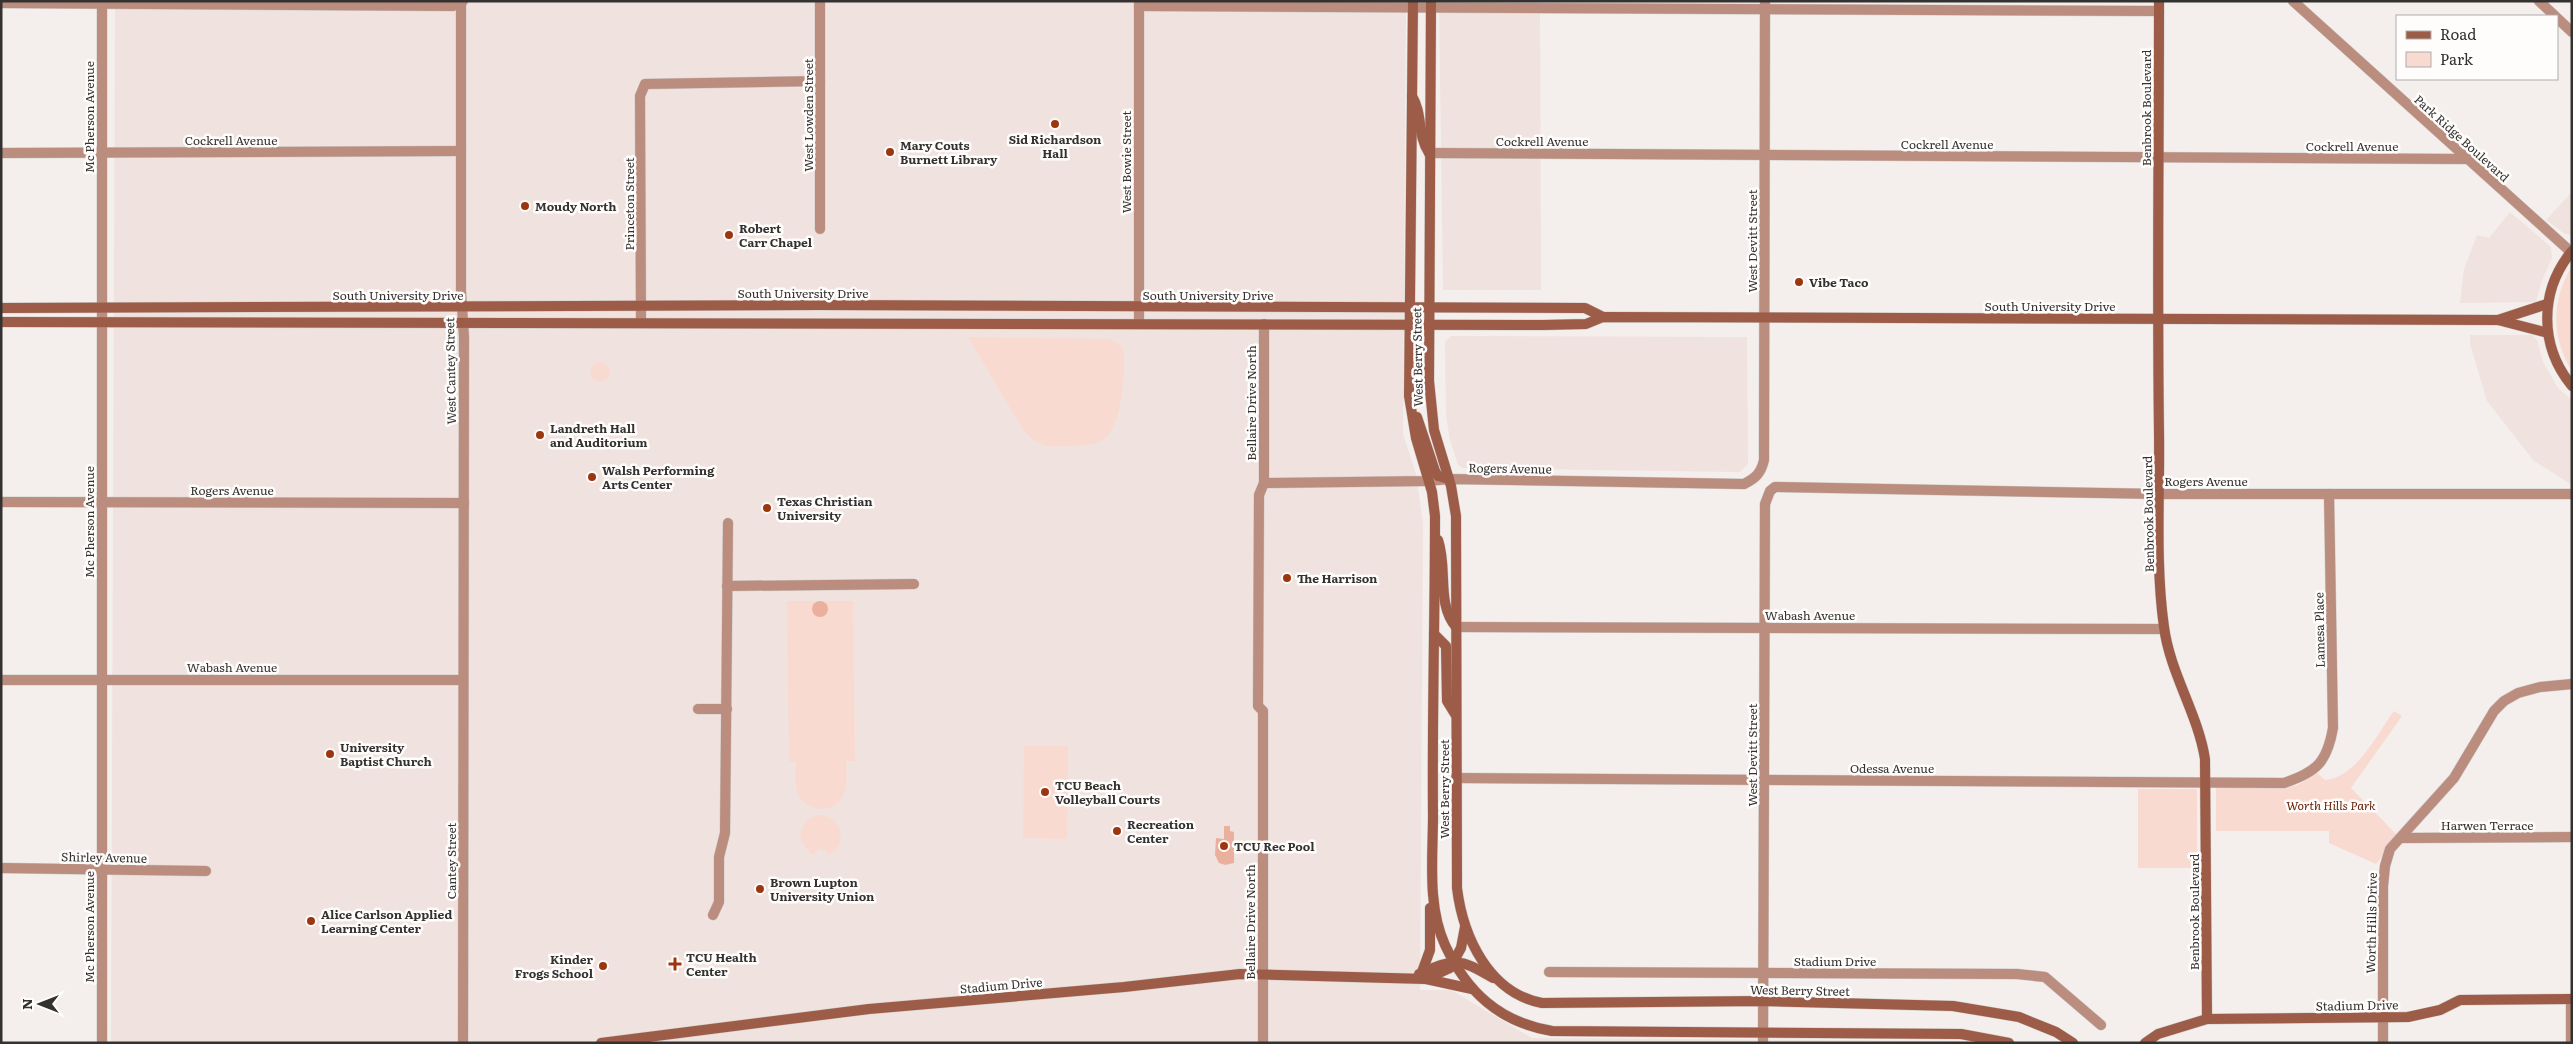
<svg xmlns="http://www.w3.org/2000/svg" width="2573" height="1044" viewBox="0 0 2573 1044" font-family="Literata,serif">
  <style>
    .built { fill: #f0e2de }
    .green { fill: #f9dad0 }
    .water { fill: #ebb09d }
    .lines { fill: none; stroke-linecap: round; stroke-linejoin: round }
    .street-casing { stroke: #d1cdcb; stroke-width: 11 }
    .secondary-casing { stroke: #d1cdcb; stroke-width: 11 }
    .street { stroke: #bb8d7e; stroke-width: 10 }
    .secondary { stroke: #9d5c47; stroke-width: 10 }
    .poi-dot { fill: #9c360f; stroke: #fffdfc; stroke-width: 2 }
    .labels { text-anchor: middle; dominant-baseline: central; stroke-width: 5; stroke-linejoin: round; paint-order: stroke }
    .street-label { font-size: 12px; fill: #343231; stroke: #fffdfc }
    .poi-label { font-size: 12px; font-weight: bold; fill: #343231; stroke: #fffdfc; text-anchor: start }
    .park-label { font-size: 12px; font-style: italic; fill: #672209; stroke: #fffdfc }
  </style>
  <rect width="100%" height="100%" fill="#f4efed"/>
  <g class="built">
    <path d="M115,1H1406L1403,434L1416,474L1423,524L1420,990H1451L1532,1038L1958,1041L1969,1043H111Z"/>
    <path d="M1439,1H1540L1541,290H1443Z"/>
    <path d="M2572,192V235L2565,234L2546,220Z"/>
    <path d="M2510,212L2551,247L2552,258L2541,283L2536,302L2460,303L2464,269L2477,235L2489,238Z"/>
    <path d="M2470,335H2532L2537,340L2543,362L2558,388L2572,400V485L2534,461L2487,401L2470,344Z"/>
    <path d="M1451,336L1747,337L1748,464L1740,472L1463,468L1458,465L1450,440L1446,415L1445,342Z"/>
  </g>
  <g class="green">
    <path d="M2572,266V371C2551,338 2551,300 2572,266Z"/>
    <path d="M968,337L1110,339L1123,348C1126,369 1122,428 1103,440C1093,446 1079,445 1068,446C1045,447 1041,448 1024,431Z"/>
    <circle cx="600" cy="372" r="10"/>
    <path d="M787,601H853L855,761H846C846,771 848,784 844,793C837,814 806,814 798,793C794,784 796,772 796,762H789Z"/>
    <path d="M2394,711L2402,716L2351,788L2398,836L2376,864L2329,843V831H2216V787L2286,788L2298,785L2317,773L2325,780C2357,777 2377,734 2394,711Z"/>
    <path d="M1024,746H1068L1067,839L1023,838Z"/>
    <rect x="2138" y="789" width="59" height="79"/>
    <path d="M820,815C838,817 845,832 838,847L829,855L825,850L819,849L812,855L801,841C799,827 806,817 820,815Z"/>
  </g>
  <g class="water">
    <circle cx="820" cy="609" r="8"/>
    <path d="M1224,826H1230V831L1234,832V863L1225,865L1219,863L1215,855L1216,838L1224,839Z"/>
  </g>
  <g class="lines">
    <g class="street-casing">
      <g id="street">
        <path d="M461,1V291L464,337L463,1043"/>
        <path d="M820,1V229"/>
        <path d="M2293,1L2571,252"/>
        <path d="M2539,1L2555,16"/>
        <path d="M1,3L453,6L463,1"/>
        <path d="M1139,6L2159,11"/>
        <path d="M2557,18L2572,32"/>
        <path d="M1,153L461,151"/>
        <path d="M1429,153L2465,159"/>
        <path d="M641,323L640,96L645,84L820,81"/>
        <path d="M1139,323V1"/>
        <path d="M1264,483L1428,481L1449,479L1744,484C1756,478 1761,473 1764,460L1765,1"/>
        <path d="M1,502L464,503"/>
        <path d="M727,586L914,584"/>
        <path d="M1456,627L2164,629"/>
        <path d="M1,680H463"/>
        <path d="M698,709H727"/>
        <path d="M1456,778L2284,783C2317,772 2327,762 2333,728L2329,494"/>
        <path d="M2402,838L2572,837"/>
        <path d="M1,868L206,871"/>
        <path d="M713,915L719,902V857L725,833L728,523"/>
        <path d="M1549,972L2017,974L2045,977L2101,1025"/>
        <path d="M102,1043V1"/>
        <path d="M1263,1043V711L1258,706L1259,495L1264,483V324"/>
        <path d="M1763,1043L1765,504L1770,491L1775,487L2160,494H2572"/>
        <path d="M2383,1043V886L2385,866L2390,849L2454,778L2494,711L2504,701L2518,693L2540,687L2572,684"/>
        <path d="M2571,1043V999"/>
      </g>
    </g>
    <g class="secondary-casing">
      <g id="secondary">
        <path d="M1413,1L1409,396L1416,438L1432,492L1435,516C1435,616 1432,715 1433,815C1433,857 1427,906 1445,945C1467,992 1499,1022 1552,1031L1961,1034L2009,1043"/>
        <path d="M1431,1L1429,381L1434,430L1451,486L1456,516L1457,888C1463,937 1489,993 1542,1003L1763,1001L1953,1006L2019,1017L2056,1032L2073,1043"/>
        <path d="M2159,1C2159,145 2157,288 2159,432C2160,496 2155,563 2164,627C2170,673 2198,714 2205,759L2207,1019"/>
        <path d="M1412,96C1423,114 1417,135 1429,153"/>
        <path d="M2572,251C2539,291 2539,346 2572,386"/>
        <path d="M1,308L818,305L1585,308L1603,317"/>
        <path d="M2498,320L2547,304"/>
        <path d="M1,322L1543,325L1586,324L1603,317L2498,320L2548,333"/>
        <path d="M1417,417L1435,471L1438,476L1449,479"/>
        <path d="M1438,540C1448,569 1436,603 1456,627"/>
        <path d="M1434,634L1446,646L1447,701L1455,714"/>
        <path d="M1422,972L1430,950V908"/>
        <path d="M1419,974C1455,958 1459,958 1493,978"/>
        <path d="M1426,979L1472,989"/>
        <path d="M601,1043L869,1009L1124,987L1240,974L1426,979L1450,968L1461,948L1465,927"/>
        <path d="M2145,1043L2158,1034L2207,1019L2408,1017L2440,1010L2460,1000L2572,999"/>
      </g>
    </g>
    <use href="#street" class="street"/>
    <use href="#secondary" class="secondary"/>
  </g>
  <g class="poi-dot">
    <circle cx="1055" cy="124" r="5"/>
    <circle cx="890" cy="152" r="5"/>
    <circle cx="525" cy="206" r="5"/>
    <circle cx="729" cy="235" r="5"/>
    <circle cx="1799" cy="282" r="5"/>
    <circle cx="540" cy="435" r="5"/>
    <circle cx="592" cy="477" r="5"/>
    <circle cx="767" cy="508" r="5"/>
    <circle cx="1287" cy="578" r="5"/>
    <circle cx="330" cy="754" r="5"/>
    <circle cx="1045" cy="792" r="5"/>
    <circle cx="1117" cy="831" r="5"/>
    <circle cx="1224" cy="846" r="5"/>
    <circle cx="760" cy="889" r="5"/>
    <circle cx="311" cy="921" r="5"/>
    <path d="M672.5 956.5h5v5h5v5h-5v5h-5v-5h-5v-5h5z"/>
    <circle cx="603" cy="966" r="5"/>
  </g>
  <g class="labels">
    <g class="street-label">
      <text transform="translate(2146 108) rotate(-90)">Benbrook Boulevard</text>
      <text transform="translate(808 115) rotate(-90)">West Lowden Street</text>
      <text transform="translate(89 117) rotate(-90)">Mc Pherson Avenue</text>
      <text transform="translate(2462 138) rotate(42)">Park Ridge Boulevard</text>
      <text x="231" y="140">Cockrell Avenue</text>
      <text x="1542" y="141">Cockrell Avenue</text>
      <text x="1947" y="144">Cockrell Avenue</text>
      <text x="2352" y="146">Cockrell Avenue</text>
      <text transform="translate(1126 162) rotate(-90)">West Bowie Street</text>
      <text transform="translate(629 204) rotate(-90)">Princeton Street</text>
      <text transform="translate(1752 241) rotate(-90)">West Devitt Street</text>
      <text x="803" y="293">South University Drive</text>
      <text x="398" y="295">South University Drive</text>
      <text x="1208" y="295">South University Drive</text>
      <text x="2050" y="306">South University Drive</text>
      <text transform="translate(1417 357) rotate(-91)">West Berry Street</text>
      <text transform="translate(450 371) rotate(-91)">West Cantey Street</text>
      <text transform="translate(1251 403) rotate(-90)">Bellaire Drive North</text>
      <text transform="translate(1510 468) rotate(1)">Rogers Avenue</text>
      <text x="2206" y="481">Rogers Avenue</text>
      <text x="232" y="490">Rogers Avenue</text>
      <text transform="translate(2148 514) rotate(-91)">Benbrook Boulevard</text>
      <text transform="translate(89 522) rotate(-90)">Mc Pherson Avenue</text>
      <text x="1810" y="615">Wabash Avenue</text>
      <text transform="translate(2319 630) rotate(-91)">Lamesa Place</text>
      <text x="232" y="667">Wabash Avenue</text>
      <text transform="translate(1752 755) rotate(-90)">West Devitt Street</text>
      <text x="1892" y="768">Odessa Avenue</text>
      <text transform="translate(1444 789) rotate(-90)">West Berry Street</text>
      <text x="2487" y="825">Harwen Terrace</text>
      <text transform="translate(104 857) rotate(1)">Shirley Avenue</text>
      <text transform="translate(451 861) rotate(-90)">Cantey Street</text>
      <text transform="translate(2194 912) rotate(-90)">Benbrook Boulevard</text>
      <text transform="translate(1250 922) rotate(-90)">Bellaire Drive North</text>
      <text transform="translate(2371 923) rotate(-89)">Worth Hills Drive</text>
      <text transform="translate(89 927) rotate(-90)">Mc Pherson Avenue</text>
      <text x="1835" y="961">Stadium Drive</text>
      <text transform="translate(1001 985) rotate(-5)">Stadium Drive</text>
      <text transform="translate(1800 990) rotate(1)">West Berry Street</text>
      <text transform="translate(2357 1005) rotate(-1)">Stadium Drive</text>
    </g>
    <g class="poi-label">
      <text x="1055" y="139" text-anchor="middle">Sid Richardson<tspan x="1055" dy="14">Hall</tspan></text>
      <text x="900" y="145">Mary Couts<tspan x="900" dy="14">Burnett Library</tspan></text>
      <text x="535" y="206">Moudy North</text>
      <text x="739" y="228">Robert<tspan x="739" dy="14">Carr Chapel</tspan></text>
      <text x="1809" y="282">Vibe Taco</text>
      <text x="550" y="428">Landreth Hall<tspan x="550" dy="14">and Auditorium</tspan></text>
      <text x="602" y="470">Walsh Performing<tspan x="602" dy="14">Arts Center</tspan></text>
      <text x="777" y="501">Texas Christian<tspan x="777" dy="14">University</tspan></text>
      <text x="1297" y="578">The Harrison</text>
      <text x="340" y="747">University<tspan x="340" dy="14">Baptist Church</tspan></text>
      <text x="1055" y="785">TCU Beach<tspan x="1055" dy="14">Volleyball Courts</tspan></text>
      <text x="1127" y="824">Recreation<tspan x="1127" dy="14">Center</tspan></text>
      <text x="1234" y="846">TCU Rec Pool</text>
      <text x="770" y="882">Brown Lupton<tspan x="770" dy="14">University Union</tspan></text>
      <text x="321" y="914">Alice Carlson Applied<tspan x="321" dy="14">Learning Center</tspan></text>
      <text x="686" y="957">TCU Health<tspan x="686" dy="14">Center</tspan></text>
      <text x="593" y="959" text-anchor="end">Kinder<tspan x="593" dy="14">Frogs School</tspan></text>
    </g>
    <g class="park-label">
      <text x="2331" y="805">Worth Hills Park</text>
    </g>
  </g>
  <rect width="2573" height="1044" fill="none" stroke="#343231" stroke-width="5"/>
  <rect x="2396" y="15" width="162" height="65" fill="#fffdfc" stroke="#aeacab"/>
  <rect x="2406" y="31" width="25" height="8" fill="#9d5c47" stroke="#aeacab"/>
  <text x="2440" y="40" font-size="15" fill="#343231">Road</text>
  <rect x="2406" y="52" width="25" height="15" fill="#f9dad0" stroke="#aeacab"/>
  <text x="2440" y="65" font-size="15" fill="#343231">Park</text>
  <g transform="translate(40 1004) rotate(270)" stroke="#fffdfc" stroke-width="4" paint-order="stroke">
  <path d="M0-4L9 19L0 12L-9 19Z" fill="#343231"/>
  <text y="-8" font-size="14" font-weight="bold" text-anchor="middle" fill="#343231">N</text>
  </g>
</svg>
